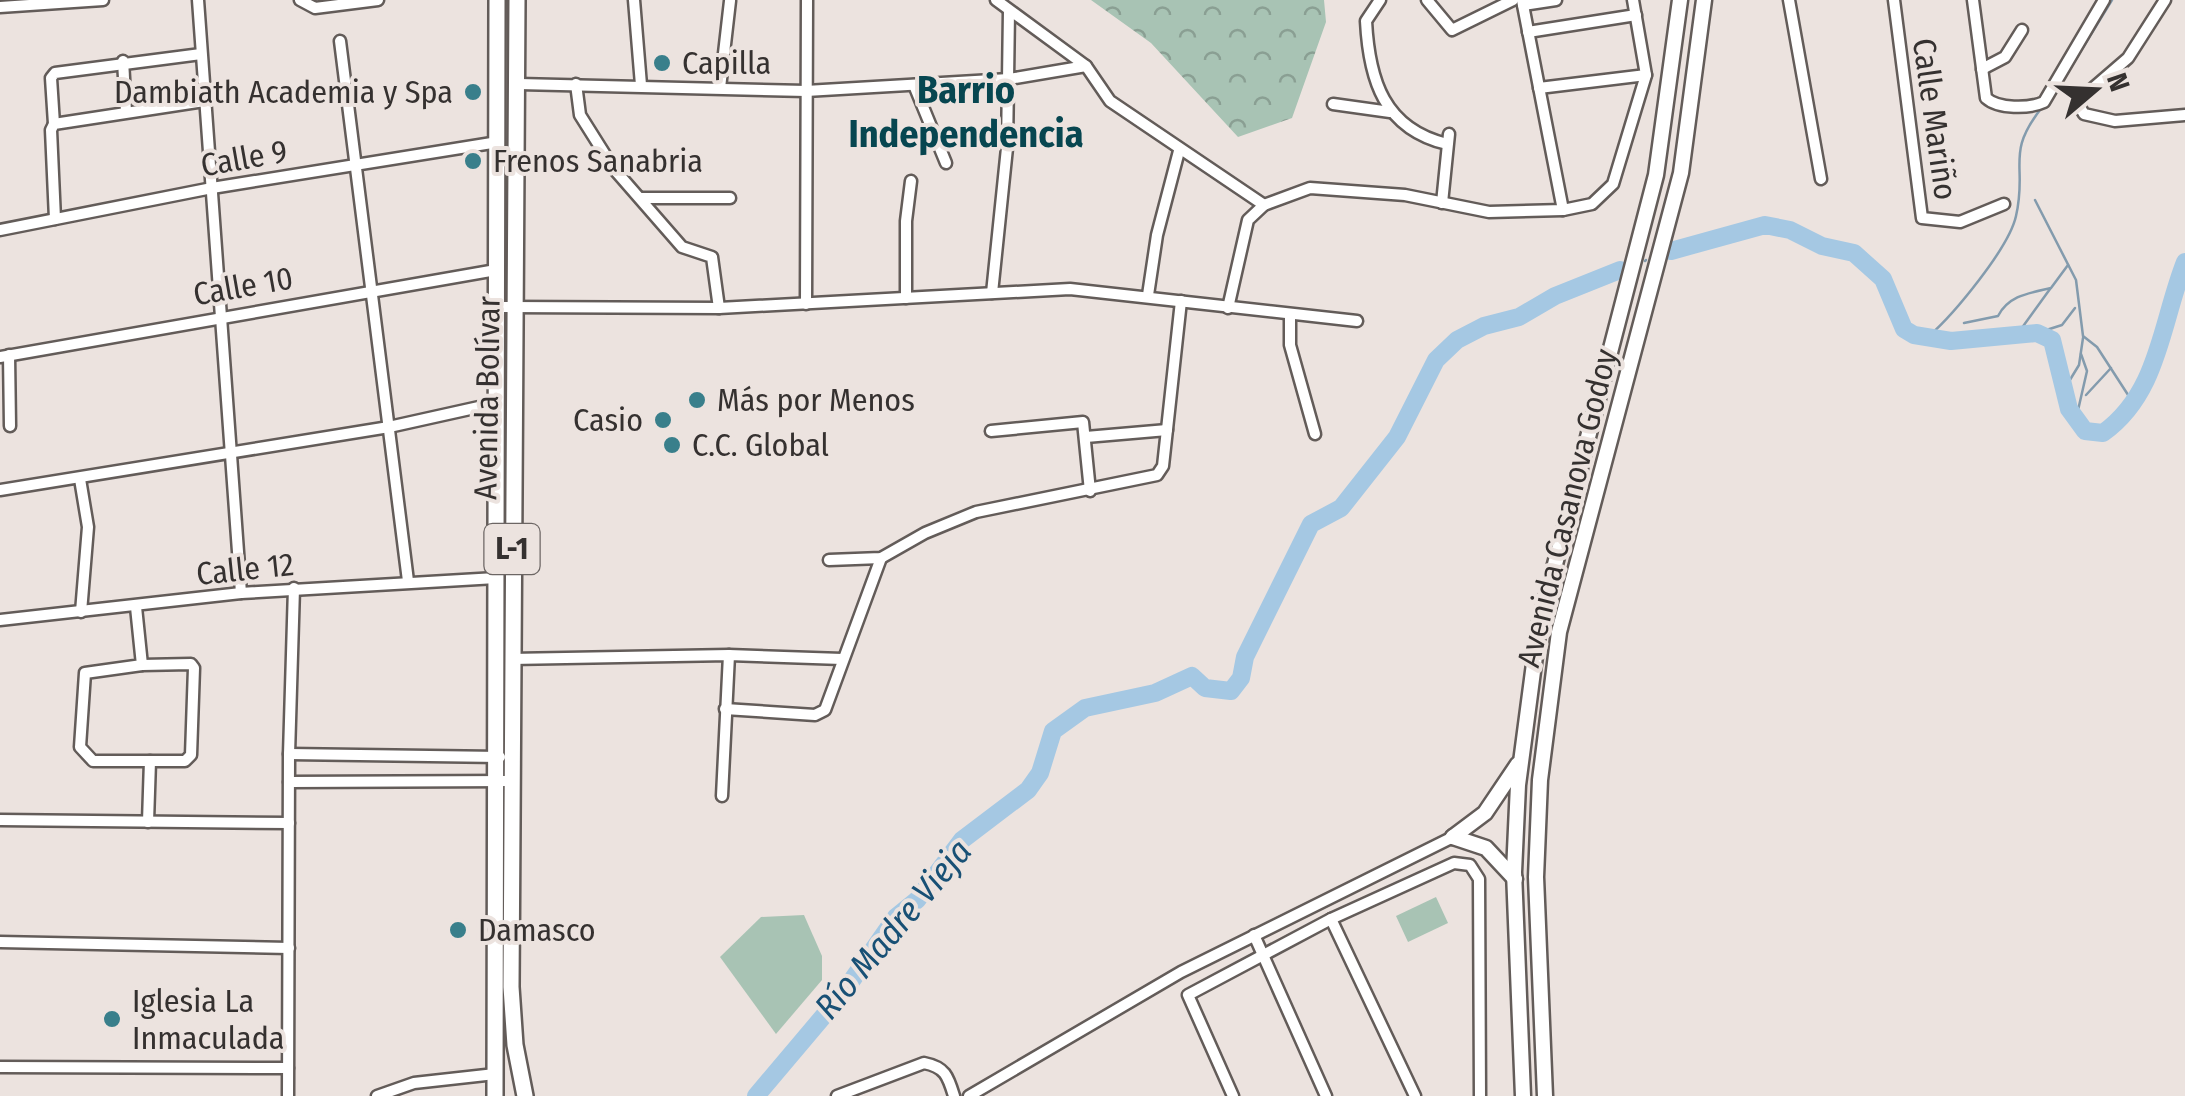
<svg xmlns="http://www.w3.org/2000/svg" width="2185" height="1096" viewBox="0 0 2185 1096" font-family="'Fira Sans Condensed',sans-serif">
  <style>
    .forest { fill: url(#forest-crowns) }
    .park { fill: #a8c3b4 }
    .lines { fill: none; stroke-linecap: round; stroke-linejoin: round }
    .stream { stroke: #839bad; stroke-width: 2.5 }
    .river { stroke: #a5c8e3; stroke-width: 18 }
    .street-casing { stroke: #635c59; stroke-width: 15 }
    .secondary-casing { stroke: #635c59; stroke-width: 19 }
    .primary-casing { stroke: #635c59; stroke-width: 20 }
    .street { stroke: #fff; stroke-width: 10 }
    .secondary { stroke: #fff; stroke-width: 14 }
    .primary { stroke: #fff; stroke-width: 15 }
    .poi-dot { fill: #397f8b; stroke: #ece3df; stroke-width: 4 }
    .labels { text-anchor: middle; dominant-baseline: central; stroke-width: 8; stroke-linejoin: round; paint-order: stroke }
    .shield { fill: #ece3df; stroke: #6c6664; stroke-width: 2.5 }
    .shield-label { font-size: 30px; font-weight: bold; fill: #353130 }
    .poi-label { font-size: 32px; fill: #353130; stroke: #ece3df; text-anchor: start }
    .street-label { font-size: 32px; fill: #353130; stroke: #ece3df }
    .water-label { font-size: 35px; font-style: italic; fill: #185075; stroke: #ece3df }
    .quarter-label { font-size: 38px; font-weight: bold; fill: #074650; stroke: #ece3df }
  </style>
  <defs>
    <pattern id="forest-crowns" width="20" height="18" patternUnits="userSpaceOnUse" patternTransform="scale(2.5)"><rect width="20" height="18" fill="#a8c3b4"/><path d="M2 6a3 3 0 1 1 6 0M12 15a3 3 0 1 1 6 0" fill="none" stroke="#8a9f93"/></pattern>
  </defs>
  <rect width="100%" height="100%" fill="#ece3df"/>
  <path class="forest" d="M1091,0H1324L1326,22L1292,118L1238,137L1151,43Z"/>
  <g class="park">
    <path d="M1436,897L1448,923L1408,942L1396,916Z"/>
    <path d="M804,915L822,956V980L776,1034L720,957L761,917Z"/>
  </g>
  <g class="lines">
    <g class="stream">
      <path d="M2058,88L2112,0"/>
      <path d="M2035,200L2076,280L2083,336L2097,347L2132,401"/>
      <path d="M1645,261L1646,260"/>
      <path d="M1964,323L1998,316C2009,295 2030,293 2051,288L2068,265"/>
      <path d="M2037,333L2062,325L2075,308"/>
      <path d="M1929,336C1954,314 2009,248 2016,216C2028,164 2004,155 2043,106"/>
      <path d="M2016,336L2050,289"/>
      <path d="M2065,388L2079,365L2083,338"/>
      <path d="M2086,395L2111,368"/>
      <path d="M2076,419L2087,371L2081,354"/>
    </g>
    <g class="river">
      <path d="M1671,251L1765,225L1790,230L1822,246L1854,253L1883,279L1904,329L1914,335L1951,341L2037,333L2052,340L2069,409L2085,431L2103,433C2159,393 2161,323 2185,262"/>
      <path d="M756,1096L843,993L896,917L917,900L962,840L1028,790L1040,773L1053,731L1085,708L1155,693L1192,676L1205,688L1231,691L1241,678L1245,657L1311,524L1341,508L1397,437L1436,360L1457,340L1484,326L1519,317L1555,296L1620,270"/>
    </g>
    <g class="street-casing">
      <g id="street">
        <path d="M198,0L241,593"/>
        <path d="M300,0L315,8L378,0"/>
        <path d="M634,0L641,85"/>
        <path d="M996,0L1086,66L1110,101L1264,205"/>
        <path d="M1380,0L1366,21C1369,80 1384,129 1447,144"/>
        <path d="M1427,0L1452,30L1513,0"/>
        <path d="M1522,0L1563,210"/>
        <path d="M1789,0L1821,179"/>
        <path d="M1894,0L1922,218L1960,222L2004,204"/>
        <path d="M1973,0L1986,98C1998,109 2029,109 2044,102L2104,0"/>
        <path d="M2165,0L2128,58L2077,102L2084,114L2115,121L2185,115"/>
        <path d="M1523,5L1556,0"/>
        <path d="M0,7L103,0"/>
        <path d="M1528,32L1636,15"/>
        <path d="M340,41L408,581"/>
        <path d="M123,61L126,111"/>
        <path d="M1982,69L2005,57L2022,30"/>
        <path d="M519,84L806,91L1009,79L1086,66"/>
        <path d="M576,84L580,115L614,169L682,247L712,257L719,308"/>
        <path d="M914,85L946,163"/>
        <path d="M720,88L730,1"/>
        <path d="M1539,88L1646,75"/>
        <path d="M1333,104L1390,112"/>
        <path d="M54,124L51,78L55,73L201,54"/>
        <path d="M640,198H730"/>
        <path d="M1442,203L1449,134"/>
        <path d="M55,219L51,130L54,124L204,101"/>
        <path d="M0,230L212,188L498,142"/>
        <path d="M992,293L1007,148L1009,11"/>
        <path d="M1148,295L1157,235L1179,151"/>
        <path d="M906,298V221L911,181"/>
        <path d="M806,304L807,0"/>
        <path d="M496,307L719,308L1070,289L1357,321"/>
        <path d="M1228,308L1248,220L1264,205L1310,188L1405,195L1489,212L1563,210L1592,204L1613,184L1646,75L1633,0"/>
        <path d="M1290,316V345L1315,434"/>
        <path d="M9,355L10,426"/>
        <path d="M0,357L496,270"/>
        <path d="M991,431L1083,422L1090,491"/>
        <path d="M1086,437L1167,430"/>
        <path d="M80,479L88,527L81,612"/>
        <path d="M0,490L389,427L497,403"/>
        <path d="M829,560L881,558L925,533L976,512L1157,475L1163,466L1181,301"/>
        <path d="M136,607L142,665L85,673L80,747L93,761H150L148,822"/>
        <path d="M0,620L241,593L496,578"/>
        <path d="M511,659L729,655L842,659"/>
        <path d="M142,665L191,664L194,668L191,755L185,761H150"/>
        <path d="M725,709L815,715L825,710L881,558"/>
        <path d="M289,754L500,757"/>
        <path d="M289,782L511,781"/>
        <path d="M722,796L729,655"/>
        <path d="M0,820L289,823"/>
        <path d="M1331,919L1415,1096"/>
        <path d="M1254,935L1326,1096"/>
        <path d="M0,942L289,948"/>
        <path d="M0,1067L288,1068"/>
        <path d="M288,1096L289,754L294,588"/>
        <path d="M377,1096L414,1083L495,1074"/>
        <path d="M837,1096L924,1063C945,1067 948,1076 954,1096"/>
        <path d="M969,1096L1181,972L1453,837"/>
        <path d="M1233,1096L1188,995L1331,919L1454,863L1470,865L1479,879L1480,1096"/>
      </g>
    </g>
    <g class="secondary-casing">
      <g id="secondary">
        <path d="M1453,837L1485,813L1518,764"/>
        <path d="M1453,837L1486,848L1515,879"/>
        <path d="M1523,1096L1514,872L1518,785L1539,626L1656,175L1680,0"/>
        <path d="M1545,1096L1536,877L1540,780L1559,632L1681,173L1704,0"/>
      </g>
    </g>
    <g class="primary-casing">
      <g id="primary">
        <path d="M517,0L511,987L515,1045L525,1096"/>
        <path d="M495,1096L497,0"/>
      </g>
    </g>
    <use href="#street" class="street"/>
    <use href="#secondary" class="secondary"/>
    <use href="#primary" class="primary"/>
  </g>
  <g class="poi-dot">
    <circle cx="662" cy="63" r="10"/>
    <circle cx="473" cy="92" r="10"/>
    <circle cx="473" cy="161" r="10"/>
    <circle cx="697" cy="400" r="10"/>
    <circle cx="663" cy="420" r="10"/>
    <circle cx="672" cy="445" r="10"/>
    <circle cx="458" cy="930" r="10"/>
    <circle cx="112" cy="1019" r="10"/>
  </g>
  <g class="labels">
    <rect class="shield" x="484.5" y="524" width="55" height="50" rx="8"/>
    <g class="shield-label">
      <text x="512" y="549">L-1</text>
    </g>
    <g class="poi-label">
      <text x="682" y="63">Capilla</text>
      <text x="453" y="92" text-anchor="end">Dambiath Academia y Spa</text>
      <text x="493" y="161">Frenos Sanabria</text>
      <text x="717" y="400">Más por Menos</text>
      <text x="643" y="420" text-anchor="end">Casio</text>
      <text x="692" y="445">C.C. Global</text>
      <text x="478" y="930">Damasco</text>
      <text x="132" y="1001">Iglesia La<tspan x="132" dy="37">Inmaculada</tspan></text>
    </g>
    <g class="street-label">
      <text transform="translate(1935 119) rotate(82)">Calle Mariño</text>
      <text transform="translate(244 158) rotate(-10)">Calle 9</text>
      <text transform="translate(243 286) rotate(-10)">Calle 10</text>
      <text transform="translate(487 398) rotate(-89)">Avenida Bolívar</text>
      <text transform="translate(1567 508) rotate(-76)">Avenida Casanova Godoy</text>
      <text transform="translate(245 569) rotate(-6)">Calle 12</text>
    </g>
    <g class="water-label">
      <text transform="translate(893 929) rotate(-50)">Río Madre Vieja</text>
    </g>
    <g class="quarter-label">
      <text x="966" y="90">Barrio<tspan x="966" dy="44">Independencia</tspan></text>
    </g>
  </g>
  <g transform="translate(2095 90) rotate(71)" stroke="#ece3df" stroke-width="8" paint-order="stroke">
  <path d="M0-8L18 38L0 25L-18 38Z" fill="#353130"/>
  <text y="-15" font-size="28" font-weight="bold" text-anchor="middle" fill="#353130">N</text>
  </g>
</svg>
